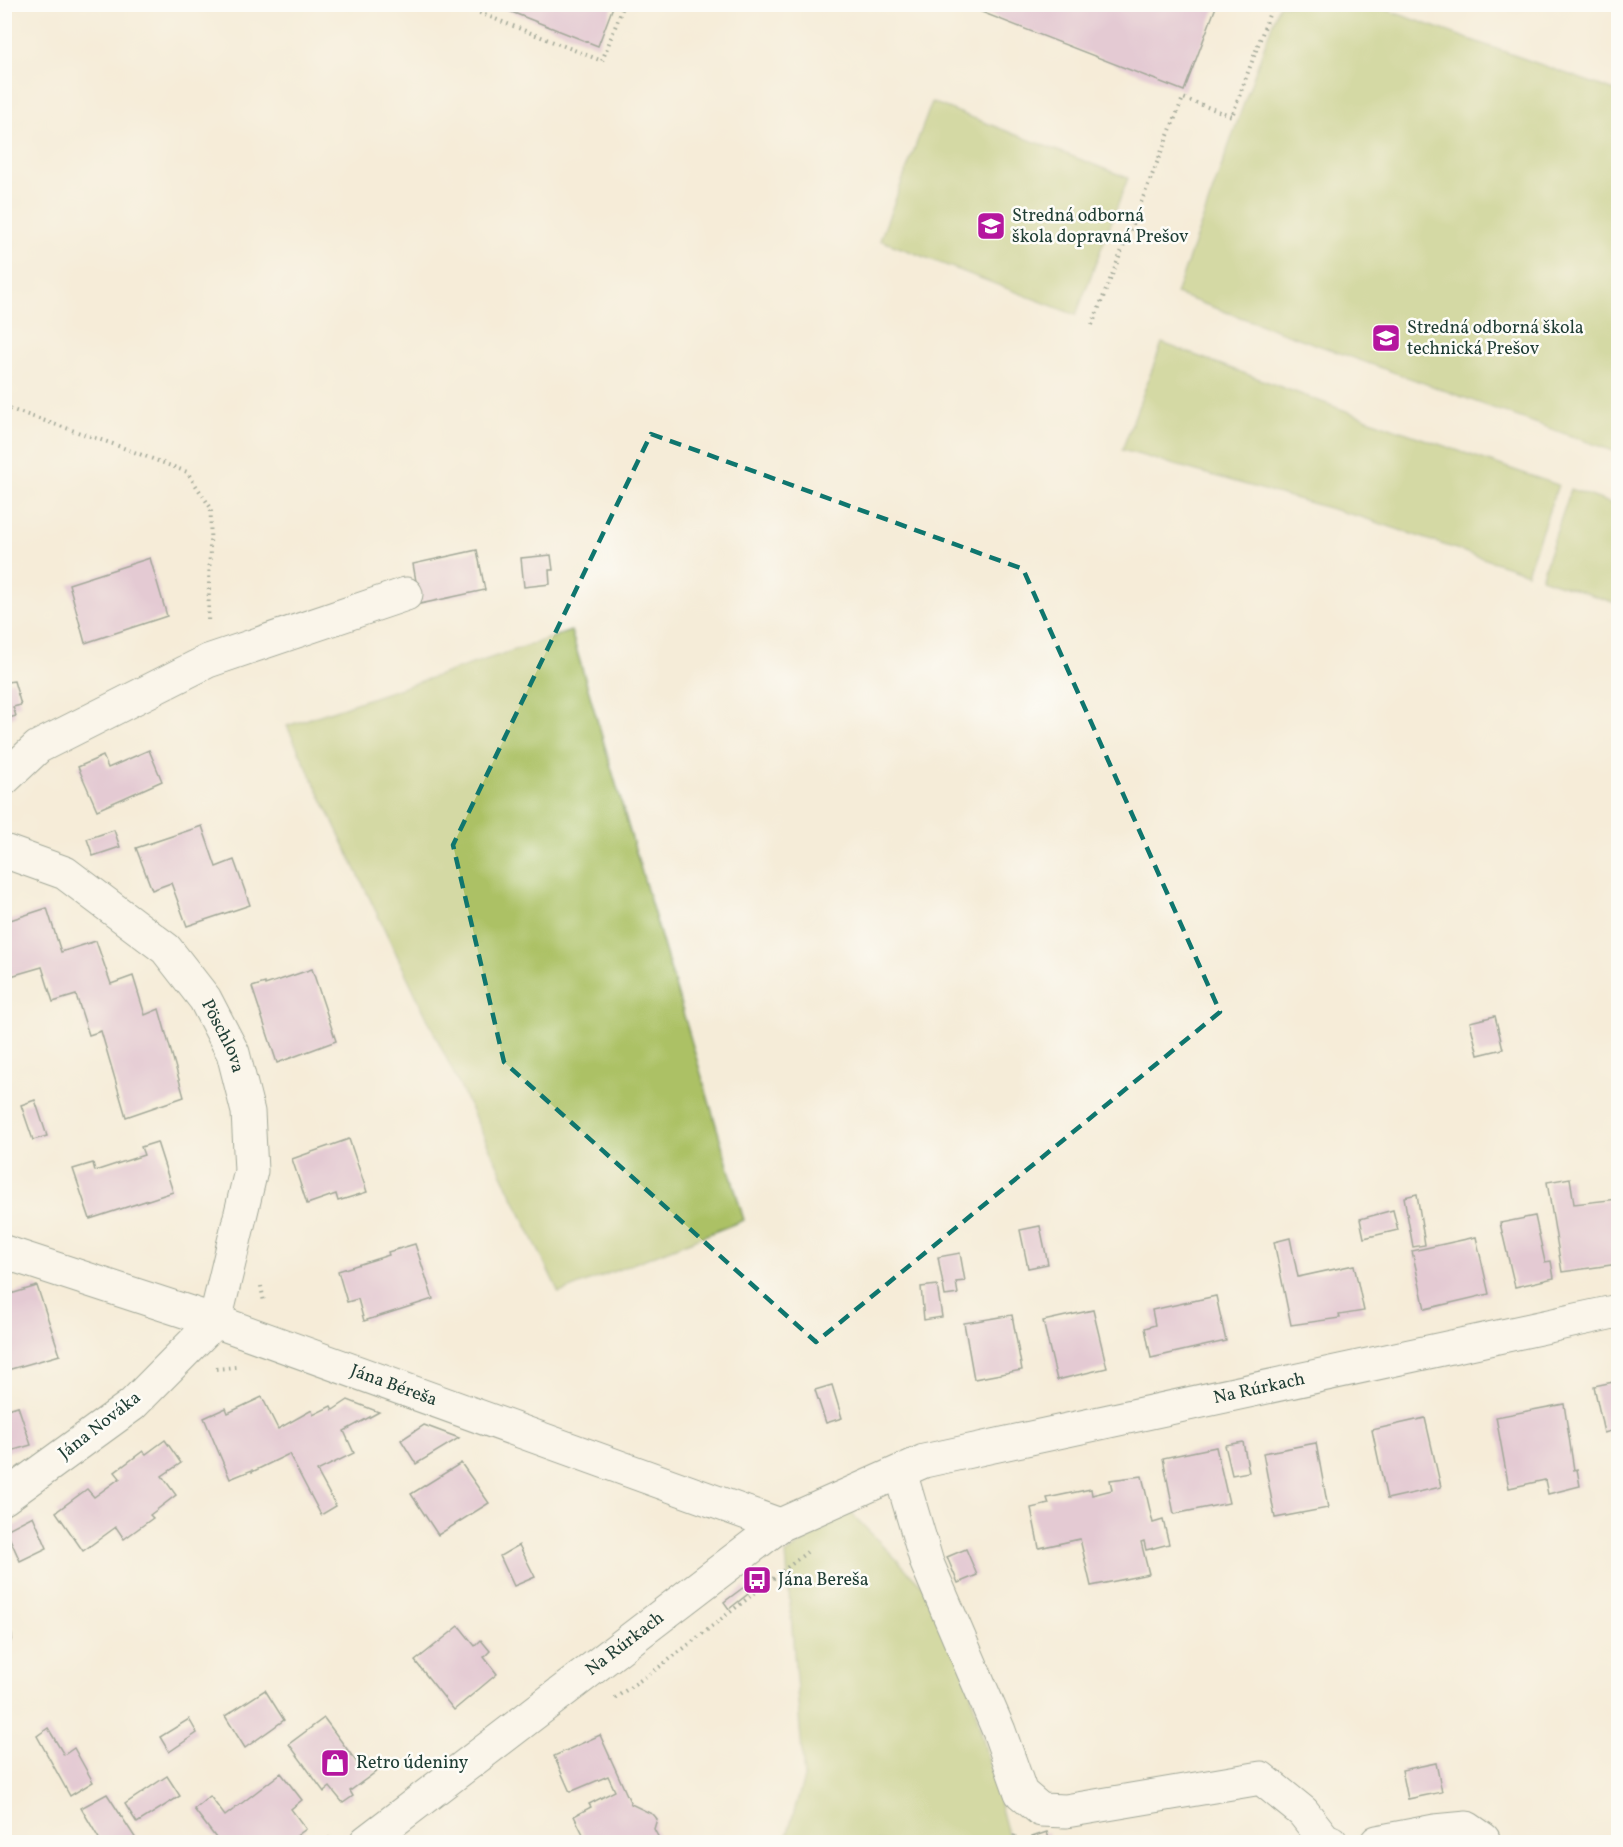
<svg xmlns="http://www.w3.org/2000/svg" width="1623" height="1847" viewBox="0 0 1623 1847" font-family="Vollkorn,serif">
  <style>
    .green { fill: #acc165; stroke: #667f4c; stroke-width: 1.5 }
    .building { fill: #cfa1cd }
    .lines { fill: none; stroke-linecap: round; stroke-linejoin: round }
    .minor-casing { stroke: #3f574d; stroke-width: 35 }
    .path { stroke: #3f574d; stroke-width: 4; stroke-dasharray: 1.5 4.5; stroke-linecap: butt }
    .minor { stroke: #fff; stroke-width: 33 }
    .marked { fill: none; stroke: #0f766e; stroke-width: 4.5; stroke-dasharray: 12 8; stroke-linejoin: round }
    .labels { text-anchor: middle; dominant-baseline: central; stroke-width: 5; stroke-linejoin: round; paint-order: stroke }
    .poi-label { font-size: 18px; fill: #1f3d34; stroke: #fdfcf7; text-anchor: start }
    .street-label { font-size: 18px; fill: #1f3d34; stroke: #fdfcf7 }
  </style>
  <rect width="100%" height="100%" fill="#fdfcf7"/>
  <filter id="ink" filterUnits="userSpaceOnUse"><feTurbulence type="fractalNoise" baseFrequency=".0167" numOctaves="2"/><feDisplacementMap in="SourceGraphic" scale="12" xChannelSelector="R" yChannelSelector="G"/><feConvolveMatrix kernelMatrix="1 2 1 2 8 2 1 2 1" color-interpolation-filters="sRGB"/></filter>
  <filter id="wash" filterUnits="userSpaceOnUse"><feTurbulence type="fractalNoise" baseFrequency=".008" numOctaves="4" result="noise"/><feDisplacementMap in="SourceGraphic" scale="24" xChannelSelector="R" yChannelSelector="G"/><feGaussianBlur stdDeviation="1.35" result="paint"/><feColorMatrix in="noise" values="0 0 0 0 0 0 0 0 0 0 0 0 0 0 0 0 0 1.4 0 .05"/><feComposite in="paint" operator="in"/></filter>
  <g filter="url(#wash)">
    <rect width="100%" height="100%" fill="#f5ecd8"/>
    <g class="green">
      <path d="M1279,5H1373L1618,92V453L1176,294Z"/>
      <path d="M932,102L1128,178L1076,315L880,240Z"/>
      <path d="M1162,343L1395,429L1558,485L1527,573L1364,518L1122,450Z"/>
      <path d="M1571,489L1618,506V604L1541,578Z"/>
      <path d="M571,631L744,1220L559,1293L287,726Z"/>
      <path d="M850,1512L950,1614L1010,1842H785L804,1778L786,1554Z"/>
    </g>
    <g id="blocks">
      <g class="building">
        <path d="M491,4H614L598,46Z"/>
        <path d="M961,4H1217L1184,91Z"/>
        <path d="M477,550L485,590L420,604L413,564Z"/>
        <path d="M551,555L553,570H549L550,584L524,587L521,558Z"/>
        <path d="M150,558L167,616L85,643L69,584Z"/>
        <path d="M5,674L7,682L14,681L21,705L13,707L16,716L5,719Z"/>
        <path d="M149,750L162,781L97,810L78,767L103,756L108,768Z"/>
        <path d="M202,826L216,867L234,860L250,905L187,926L171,883L152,890L136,848Z"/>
        <path d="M114,830L120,847L93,856L87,839Z"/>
        <path d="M47,908L61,952L96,941L111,984L133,976L145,1015L159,1009L184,1097L126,1117L101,1031L89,1035L76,995L53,1002L42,967L4,978V922Z"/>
        <path d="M312,969L336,1041L277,1063L252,987L265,983V985Z"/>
        <path d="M1495,1016L1503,1049L1478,1055L1470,1022Z"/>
        <path d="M35,1100L47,1136L33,1140L21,1105Z"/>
        <path d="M349,1139L367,1192L338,1201L336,1194L307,1204L292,1159Z"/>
        <path d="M157,1142L173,1192L90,1219L73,1169L93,1163L95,1171L144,1155L141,1147Z"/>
        <path d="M1570,1178L1574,1204L1618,1199V1264L1562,1272L1547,1182Z"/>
        <path d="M1417,1194L1425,1245L1413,1247L1404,1197Z"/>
        <path d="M1393,1210L1398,1230L1364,1238L1360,1219Z"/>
        <path d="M1535,1216L1545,1262L1551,1261L1554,1278L1515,1287L1500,1223Z"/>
        <path d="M1040,1226L1048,1264L1028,1268L1020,1230Z"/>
        <path d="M1476,1237L1489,1294L1425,1309L1412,1251Z"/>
        <path d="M1290,1238L1298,1277L1354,1265L1364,1311L1339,1315L1340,1318L1291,1325L1274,1242Z"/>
        <path d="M415,1244L433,1299L364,1321L358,1299L347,1302L338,1271L389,1255L388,1252Z"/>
        <path d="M960,1253L965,1281L956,1282L958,1294L945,1296L938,1257Z"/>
        <path d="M937,1285L942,1317L924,1320L921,1287Z"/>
        <path d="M37,1286L60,1355L4,1371V1296Z"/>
        <path d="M1216,1296L1226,1341L1151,1358L1145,1328L1155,1325L1152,1310Z"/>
        <path d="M1093,1310L1107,1368L1057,1380L1043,1321Z"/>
        <path d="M1012,1315L1022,1370L974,1379L964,1323Z"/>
        <path d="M1618,1381V1429L1604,1433L1594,1386Z"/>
        <path d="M832,1385L842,1418L826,1423L815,1390Z"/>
        <path d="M262,1397L278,1429L312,1410L313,1415L331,1406L333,1410L348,1400L379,1412L344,1431L354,1453L317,1471L336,1506L321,1515L289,1454L252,1472V1470L230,1479L204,1418L226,1408L228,1413Z"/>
        <path d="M1564,1404L1574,1470L1577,1469L1580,1486L1548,1494L1545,1480L1509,1488L1496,1417Z"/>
        <path d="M18,1406L31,1445L4,1453V1410Z"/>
        <path d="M1425,1418L1441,1487L1387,1499L1372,1430Z"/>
        <path d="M424,1425L459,1438L416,1464L401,1440Z"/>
        <path d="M165,1440L181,1463L162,1476L176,1495L150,1515L153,1518L124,1539L116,1527L83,1551L56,1512L87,1489L94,1497L120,1478L115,1472L143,1451L146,1454Z"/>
        <path d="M1243,1442L1249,1472L1232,1475L1225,1445Z"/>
        <path d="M1316,1443L1328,1508L1275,1518L1263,1453Z"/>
        <path d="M1216,1447L1229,1503L1174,1514L1163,1458Z"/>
        <path d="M461,1463L489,1503L438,1535L411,1494Z"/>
        <path d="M1142,1476L1153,1523L1163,1520L1169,1544L1146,1550L1144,1541L1141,1542L1149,1574L1091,1586L1080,1539L1039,1548L1031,1508L1049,1504L1047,1498L1091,1489L1092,1495L1112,1490L1110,1480Z"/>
        <path d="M33,1516L47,1548L20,1561L6,1530Z"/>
        <path d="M519,1545L535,1577L514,1586L500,1556Z"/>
        <path d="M966,1549L977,1575L958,1583L947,1557Z"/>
        <path d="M744,1587L748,1594L729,1609L724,1602Z"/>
        <path d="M459,1626L475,1646L481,1640L490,1651L484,1657L497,1674L454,1710L415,1661Z"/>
        <path d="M11,1631L12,1637L9,1647L4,1651V1633Z"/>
        <path d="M265,1690L284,1720L245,1748L225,1716Z"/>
        <path d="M324,1718L358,1764L367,1757L377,1771L350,1791L353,1796L343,1803L330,1787L324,1792L289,1744Z"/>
        <path d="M189,1719L197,1733L169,1752L160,1737Z"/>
        <path d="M48,1728L64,1755L74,1748L93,1782L70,1796L37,1736Z"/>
        <path d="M600,1735L631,1804L654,1815L657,1819L654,1829L661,1842H587L574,1816L591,1807L589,1804L615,1791L608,1776L570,1792L554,1756Z"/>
        <path d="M1436,1763L1442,1792L1408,1799L1402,1770Z"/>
        <path d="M281,1773L302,1800L291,1809L306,1829L288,1842H219L194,1809L210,1796L225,1816Z"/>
        <path d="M167,1776L180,1796L137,1823L125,1804Z"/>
        <path d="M107,1794L138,1842H101L81,1808Z"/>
        <path d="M1047,1832L1050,1842H1034L1032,1837Z"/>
      </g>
    </g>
  </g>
  <g filter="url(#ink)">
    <use href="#blocks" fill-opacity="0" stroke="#3f574d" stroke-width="1.5"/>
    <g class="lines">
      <g class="minor-casing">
        <g id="minor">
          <path d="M4,779L38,747L208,661L406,594"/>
          <path id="s1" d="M4,851L65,873L166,949L205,999L233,1053L248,1112L251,1171L215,1321L132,1405L4,1498"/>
          <path id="s2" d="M4,1252L215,1321L780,1525"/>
          <path d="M900,1472L927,1563L999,1731L1021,1793L1041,1810L1066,1811L1261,1778L1303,1812L1325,1840L1331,1842"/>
          <path id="s3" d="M366,1842L780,1525L924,1461L1618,1311"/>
          <path d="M1377,1842L1435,1831L1467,1828L1483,1839V1842"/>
        </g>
      </g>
      <g class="path">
        <path d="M457,4L602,61L624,4"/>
        <path d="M1092,325L1183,98L1232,116L1273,4"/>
        <path d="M4,407L113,444L187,472L211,508L208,624"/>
        <path d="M261,1286L264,1302"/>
        <path d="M216,1369L236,1367"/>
        <path d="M615,1698L665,1663L807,1552"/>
        <path d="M324,1842L333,1836"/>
        <path d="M1013,1842L1015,1833"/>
      </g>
      <use href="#minor" class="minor"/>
    </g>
  </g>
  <path d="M0 0H1623V1847H0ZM651,434L1023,569L1220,1012L816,1342L504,1062L453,845Z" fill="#f5ecd8" fill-opacity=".55" fill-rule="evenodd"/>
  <path class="marked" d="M651,434L1023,569L1220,1012L816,1342L504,1062L453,845Z"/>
  <defs>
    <g id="school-square" transform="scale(1.5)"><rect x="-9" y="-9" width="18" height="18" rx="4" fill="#b5179e" stroke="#fdfcf7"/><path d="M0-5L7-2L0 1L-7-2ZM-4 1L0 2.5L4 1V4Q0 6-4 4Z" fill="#fff"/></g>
    <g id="bus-square" transform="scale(1.5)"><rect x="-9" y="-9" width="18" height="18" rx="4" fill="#b5179e" stroke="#fdfcf7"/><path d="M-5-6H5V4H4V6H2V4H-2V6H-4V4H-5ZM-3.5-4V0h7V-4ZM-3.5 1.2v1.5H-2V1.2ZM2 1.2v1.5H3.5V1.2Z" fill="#fff"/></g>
    <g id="shop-square" transform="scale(1.5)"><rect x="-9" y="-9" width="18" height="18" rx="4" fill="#b5179e" stroke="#fdfcf7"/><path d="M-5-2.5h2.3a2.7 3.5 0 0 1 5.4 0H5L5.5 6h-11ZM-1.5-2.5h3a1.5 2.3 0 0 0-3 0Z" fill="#fff"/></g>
  </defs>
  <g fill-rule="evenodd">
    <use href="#school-square" x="991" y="226"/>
    <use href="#school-square" x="1386" y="338"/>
    <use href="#bus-square" x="757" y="1580"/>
    <use href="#shop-square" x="335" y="1763"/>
  </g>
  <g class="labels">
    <g class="poi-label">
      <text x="1012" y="216">Stredná odborná<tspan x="1012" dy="21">škola dopravná Prešov</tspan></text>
      <text x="1407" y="328">Stredná odborná škola<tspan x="1407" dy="21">technická Prešov</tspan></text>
      <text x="778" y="1580">Jána Bereša</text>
      <text x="356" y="1763">Retro údeniny</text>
    </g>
    <g class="street-label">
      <text stroke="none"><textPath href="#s1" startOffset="296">Pöschlova</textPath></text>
      <text stroke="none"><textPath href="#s2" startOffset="412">Jána Béreša</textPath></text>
      <text stroke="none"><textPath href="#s3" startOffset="1022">Na Rúrkach</textPath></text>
      <text transform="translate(100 1426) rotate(-38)">Jána Nováka</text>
      <text stroke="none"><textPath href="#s3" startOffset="326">Na Rúrkach</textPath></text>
    </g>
  </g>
  <rect width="1623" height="1847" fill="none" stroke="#fdfcf7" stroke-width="24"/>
</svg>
